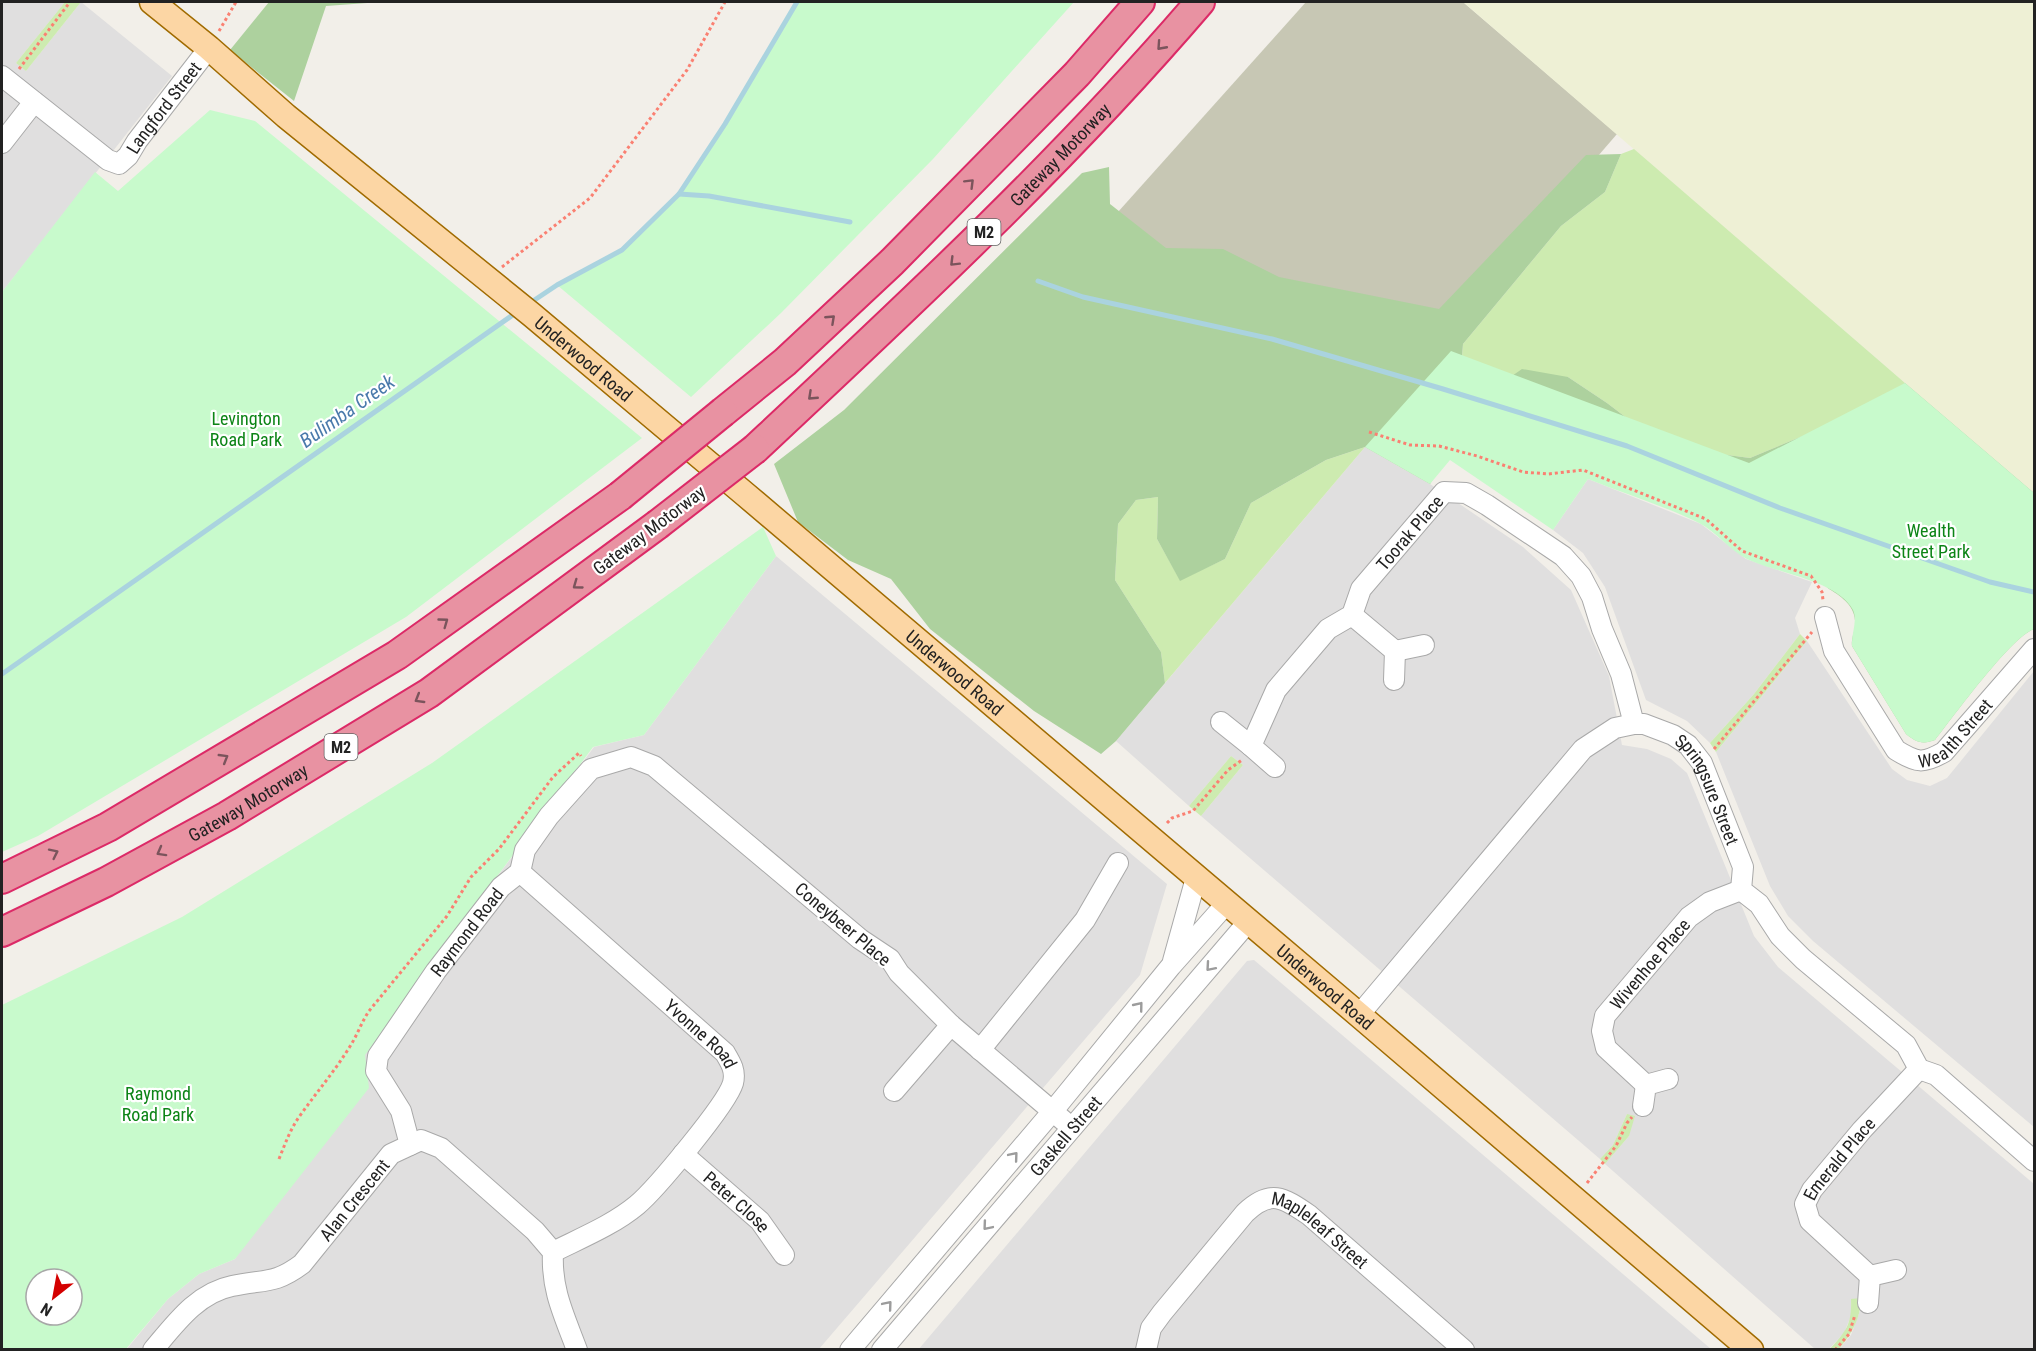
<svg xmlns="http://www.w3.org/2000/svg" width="2036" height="1351" viewBox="0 0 2036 1351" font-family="'Roboto Condensed',sans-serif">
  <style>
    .residential { fill: #e0dfdf }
    .construction { fill: #c7c7b4 }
    .farmland { fill: #eef0d5 }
    .grass { fill: #cdebb0 }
    .forest { fill: #add19e }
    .park { fill: #c8facc; fill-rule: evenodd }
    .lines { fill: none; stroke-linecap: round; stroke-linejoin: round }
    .stream { stroke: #aad3df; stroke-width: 5 }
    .minor-casing { stroke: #a9a9a9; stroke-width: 22 }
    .major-casing { stroke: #a06b00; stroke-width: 27 }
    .highway-casing { stroke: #dc2a67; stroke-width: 32 }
    .path { stroke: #fa8072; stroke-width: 3; stroke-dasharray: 3 3; stroke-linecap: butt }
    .minor { stroke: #fff; stroke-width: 20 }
    .major { stroke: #fcd6a4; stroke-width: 24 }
    .highway { stroke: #e892a2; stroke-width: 28 }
    .highway-bridge-casing { stroke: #dc2a67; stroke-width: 32; stroke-linecap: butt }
    .highway-bridge { stroke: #e892a2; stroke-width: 28 }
    .oneway { stroke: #7b545c }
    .oneway2 { stroke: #9c9c9c }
    .labels { text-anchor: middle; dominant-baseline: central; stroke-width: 4.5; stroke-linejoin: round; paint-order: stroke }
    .shield { fill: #fff; stroke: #646464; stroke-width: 1.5 }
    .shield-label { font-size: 16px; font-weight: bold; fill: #222 }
    .street-label { font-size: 18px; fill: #222; stroke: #fff }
    .park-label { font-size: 18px; fill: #0c8416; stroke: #fff }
    .water-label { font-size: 20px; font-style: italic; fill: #4a7aab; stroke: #fff }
  </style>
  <rect width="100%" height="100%" fill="#f2efe9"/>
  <g class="residential">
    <path d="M2,2H65L16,63L26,71L81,2L172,76L2,292Z"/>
    <path d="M1365,447L1430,484L1523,547L1571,590L1609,676L1622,745L1647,749L1671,759L1687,773L1754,936L1778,967L2034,1184V1349H1839L1851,1335L1861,1308L1851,1300V1316L1844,1333L1829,1349H1815L1605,1164L1629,1136L1627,1114L1613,1145L1600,1159L1201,816L1243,765L1231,756L1189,806L1116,741Z"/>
    <path d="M1588,479L1701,524L1746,559L1812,582L1795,618L1800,634L1754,694L1710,743L1687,721L1646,700L1605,587L1583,553L1553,530Z"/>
    <path d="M776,556L1167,884L1140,975L819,1349L126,1350L168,1299L199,1274L235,1259L364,1055L594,747L644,735Z"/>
    <path d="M1807,641L1892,769L1907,780L1930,786L1947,778L2034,671V1127L1813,941L1788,916L1770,886L1716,752Z"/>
    <path d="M1254,960L1711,1349L918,1350L1247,961Z"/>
  </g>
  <path class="construction" d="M1306,2H1463L1617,134L1446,332L1092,241Z"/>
  <path class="farmland" d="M1463,2H2034V493L1905,383Z"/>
  <g class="grass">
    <path d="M65,2H81L26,71L16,63Z"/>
    <path d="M1634,149L1905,383L1870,408L1750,458L1674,448L1653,438L1607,403L1568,377L1496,387L1460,381L1463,344L1561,226L1605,192L1621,154Z"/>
    <path d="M1365,447L1165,683L1161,652L1115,580L1118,524L1136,500L1158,497L1157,539L1180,580L1225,559L1251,503L1326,460Z"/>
    <path d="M1800,634L1807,641L1716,752L1710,743L1754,694Z"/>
    <path d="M1231,756L1243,765L1201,816L1189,806Z"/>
    <path d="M1627,1114L1635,1116L1629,1136L1605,1164L1600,1159L1613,1145Z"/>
    <path d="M1861,1298C1861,1318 1851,1335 1839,1349L1829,1350C1846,1331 1852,1325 1851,1299Z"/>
  </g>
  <g class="forest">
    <path d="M269,2H381L326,6L294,101L230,50Z"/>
    <path d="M1621,154L1605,192L1561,226L1463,344L1460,380L1496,387L1522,369L1568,377L1607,403L1653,438L1674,448L1750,458L1870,408L1905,383L2034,493V629C2010,638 1954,716 1935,740C1922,745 1916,742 1906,734L1852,646C1851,638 1854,634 1855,627C1857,608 1844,598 1829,589L1732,502L1448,455L1430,484L1365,447L1326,460L1251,503L1225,559L1180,581L1157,539L1158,497L1136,500L1118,524L1115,580L1161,652L1165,683L1116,741L1101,754L1034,711L930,629L891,579L848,560L798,522L774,464L844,410L1082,173L1109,167L1110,204L1166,248L1223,249L1279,277L1439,309L1586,155Z"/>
  </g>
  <g class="park">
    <path d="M797,2H1074L933,159L781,313L691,397L557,285L622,250L679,194L725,124Z"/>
    <path d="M210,110L255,121L642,438L406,617L38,836L2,852V292L95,172L118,191Z"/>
    <path d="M1451,351L1749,463L1905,383L2034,493V629C2010,638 1954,716 1935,740C1922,745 1916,742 1906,734L1852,646C1851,634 1858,621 1853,610C1837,580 1776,573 1747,559C1729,550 1717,532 1699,523C1665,506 1625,494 1588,479L1553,530L1450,460L1430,484L1365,447Z"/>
    <path d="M763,527L776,556L644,735L593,747L365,1055L369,1088L235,1259L199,1274L168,1299L126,1349L2,1350V1005L182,917L432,763ZM36,1279H72V1315H36Z"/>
  </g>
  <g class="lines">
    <g class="stream">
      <path d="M679,194L709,196L850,222"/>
      <path d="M1038,281L1083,297L1272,339L1443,389L1627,446L1780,508L1990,582L2034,592"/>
      <path d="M530,303L557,285L622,250L679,194L725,124L797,2"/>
      <path d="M2,674L517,312"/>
    </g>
    <g class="minor-casing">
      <g id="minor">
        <path id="s1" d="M2,76L108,160L119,164L128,156L137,141L209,48"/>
        <path d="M2,143L34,102"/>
        <path d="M1352,615L1395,651"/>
        <path id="s2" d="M1825,617L1834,651L1896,750C1917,763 1923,764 1944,752L2034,649"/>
        <path d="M1395,651L1424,645"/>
        <path d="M1394,680L1395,651"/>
        <path d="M1221,722L1251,746"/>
        <path id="s3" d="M1275,767L1251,746L1276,690L1328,629L1352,615L1361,589L1444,492L1466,493L1487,505L1563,556L1581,576L1592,597L1602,629L1621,674L1634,724"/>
        <path id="s4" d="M520,872L725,1053C731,1063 736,1071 733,1083C727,1104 656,1189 637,1205C613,1225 581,1238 553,1252"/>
        <path d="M1173,961L1196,878"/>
        <path id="s5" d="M1359,1015L1583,749L1615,728L1634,724H1644L1673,735L1688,745L1702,763L1743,867L1741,890L1759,904L1780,936L1803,959L1906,1045L1919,1069L1936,1075L2034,1161"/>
        <path d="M980,1050L1085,920L1118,863"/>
        <path id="s6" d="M1646,1085L1606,1048L1602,1031L1605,1016L1689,917L1710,902L1741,890"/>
        <path d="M894,1091L951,1025"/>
        <path d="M1643,1106L1646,1085L1668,1079"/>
        <path id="s7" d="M410,1145L401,1111L376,1071L378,1056L436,971L501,887L520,872L525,850L549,816L591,769L631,757L654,766L860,939L890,959L899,973L951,1025L1071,1127"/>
        <path id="s8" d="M683,1154L760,1221L784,1255"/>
        <path id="s9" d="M1870,1276L1810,1221L1805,1204L1812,1190L1862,1130L1919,1069"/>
        <path d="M1868,1303L1870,1276L1896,1270"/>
        <path id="s10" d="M153,1350C175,1324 197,1293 232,1286C264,1279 274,1285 302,1264L391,1154L421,1140L441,1148L535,1231L553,1252C551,1290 564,1315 577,1350"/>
        <path d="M850,1350L1052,1112L1171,966L1226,904"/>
        <path id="s11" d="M882,1350L1248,922"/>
        <path id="s12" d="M1146,1350L1151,1328L1162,1313L1245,1213C1270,1189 1283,1197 1309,1215L1464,1350"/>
      </g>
    </g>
    <g class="major-casing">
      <g id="major">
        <path id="s13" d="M152,2L209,48L286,116L532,315L746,495L1359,1015L1751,1350"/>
      </g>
    </g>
    <g class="highway-casing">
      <g id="highway">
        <path d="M723,412L785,362L892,262L1077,74L1140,2"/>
        <path id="s14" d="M755,449C909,305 1063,162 1200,2"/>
        <path d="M2,879L108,827L397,655L620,496"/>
        <path id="s15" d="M2,932L106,882L227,816L429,693L657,525"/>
      </g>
    </g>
    <g class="path">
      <path d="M219,31L236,2"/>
      <path d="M19,69L70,2"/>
      <path d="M502,267L590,198L687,70L725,2"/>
      <path d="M1369,432L1410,445L1439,446L1477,456L1523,472L1548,474L1583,470L1706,519L1742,551L1811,576L1822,592L1823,600"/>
      <path d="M1714,749L1812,632"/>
      <path d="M1167,823L1172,818L1193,811L1228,770L1242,760"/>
      <path d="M279,1159C285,1144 290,1130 299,1117C316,1093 334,1072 349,1048C357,1036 361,1023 369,1011L447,916L471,877L499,849L553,777L579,753L581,756"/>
      <path d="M1587,1183L1616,1146L1627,1123L1632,1117"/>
      <path d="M1835,1350L1849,1334L1855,1315"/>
    </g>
    <use href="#minor" class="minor"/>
    <use href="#major" class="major"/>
    <use href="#highway" class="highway"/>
    <g class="highway-bridge-casing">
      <g id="highway-bridge">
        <path d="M620,496L723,412"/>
        <path d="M657,525L755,449"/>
      </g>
    </g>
    <use href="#highway-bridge" class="highway-bridge"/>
  </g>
  <defs><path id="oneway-chevron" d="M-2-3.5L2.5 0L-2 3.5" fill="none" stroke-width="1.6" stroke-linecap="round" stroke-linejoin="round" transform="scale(1.5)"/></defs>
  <g class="oneway">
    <use href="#oneway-chevron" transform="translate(1161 46) rotate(132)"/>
    <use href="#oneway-chevron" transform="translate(970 183) rotate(-45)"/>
    <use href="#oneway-chevron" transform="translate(954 262) rotate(135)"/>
    <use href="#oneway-chevron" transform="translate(831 319) rotate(-43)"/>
    <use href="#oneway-chevron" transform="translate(812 396) rotate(137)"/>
    <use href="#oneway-chevron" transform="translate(577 585) rotate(144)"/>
    <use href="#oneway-chevron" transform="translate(444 622) rotate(-36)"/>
    <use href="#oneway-chevron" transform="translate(419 699) rotate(149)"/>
    <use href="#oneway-chevron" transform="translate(224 758) rotate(-31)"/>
    <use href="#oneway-chevron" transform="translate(161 852) rotate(151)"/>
    <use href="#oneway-chevron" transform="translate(54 853) rotate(-26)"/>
  </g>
  <g class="oneway2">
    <use href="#oneway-chevron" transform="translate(1210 967) rotate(131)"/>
    <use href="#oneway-chevron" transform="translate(1139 1006) rotate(-51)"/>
    <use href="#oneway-chevron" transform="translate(1014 1156) rotate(-50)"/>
    <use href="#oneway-chevron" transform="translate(987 1226) rotate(130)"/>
    <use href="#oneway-chevron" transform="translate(888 1305) rotate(-50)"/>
  </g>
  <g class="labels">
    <g class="shield">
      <rect x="967.5" y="219" width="33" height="26" rx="4.5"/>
      <rect x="324.5" y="734" width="33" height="26" rx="4.5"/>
    </g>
    <g class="shield-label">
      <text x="984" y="232">M2</text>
      <text x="341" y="747">M2</text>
    </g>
    <g class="street-label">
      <text stroke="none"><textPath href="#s1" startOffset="219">Langford Street</textPath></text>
      <text stroke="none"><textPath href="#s14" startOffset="424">Gateway Motorway</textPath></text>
      <text stroke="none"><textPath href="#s13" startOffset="560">Underwood Road</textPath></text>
      <text transform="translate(649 530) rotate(-37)">Gateway Motorway</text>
      <text stroke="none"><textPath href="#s3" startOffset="303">Toorak Place</textPath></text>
      <text stroke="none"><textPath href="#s13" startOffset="1046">Underwood Road</textPath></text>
      <text stroke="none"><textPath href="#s2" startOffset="224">Wealth Street</textPath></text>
      <text stroke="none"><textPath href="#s5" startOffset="513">Springsure Street</textPath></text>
      <text stroke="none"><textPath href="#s15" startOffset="278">Gateway Motorway</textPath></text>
      <text transform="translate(843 924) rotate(40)">Coneybeer Place</text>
      <text stroke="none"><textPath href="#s7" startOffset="250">Raymond Road</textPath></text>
      <text stroke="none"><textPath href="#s6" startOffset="156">Wivenhoe Place</textPath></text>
      <text stroke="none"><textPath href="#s13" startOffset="1532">Underwood Road</textPath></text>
      <text stroke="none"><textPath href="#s4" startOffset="243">Yvonne Road</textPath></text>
      <text stroke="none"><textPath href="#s11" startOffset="282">Gaskell Street</textPath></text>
      <text stroke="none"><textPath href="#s9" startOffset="156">Emerald Place</textPath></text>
      <text stroke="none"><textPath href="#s10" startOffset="261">Alan Crescent</textPath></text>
      <text stroke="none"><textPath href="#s8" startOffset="72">Peter Close</textPath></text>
      <text stroke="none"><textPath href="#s12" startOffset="261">Mapleleaf Street</textPath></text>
    </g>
    <g class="park-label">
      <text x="246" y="418">Levington<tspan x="246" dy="21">Road Park</tspan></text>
      <text x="1931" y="530">Wealth<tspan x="1931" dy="21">Street Park</tspan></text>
      <text x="158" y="1093">Raymond<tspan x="158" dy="21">Road Park</tspan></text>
    </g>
    <g class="water-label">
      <text transform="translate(347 411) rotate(-35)">Bulimba Creek</text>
    </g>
  </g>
  <rect width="2036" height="1351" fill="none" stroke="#222222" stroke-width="6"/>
  <g transform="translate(54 1297) rotate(211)"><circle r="28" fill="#ffffff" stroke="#a7a7a7" stroke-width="1.5"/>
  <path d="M0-4.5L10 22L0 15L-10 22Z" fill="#d40000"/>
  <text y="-9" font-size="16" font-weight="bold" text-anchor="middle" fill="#222222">N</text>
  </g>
</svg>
